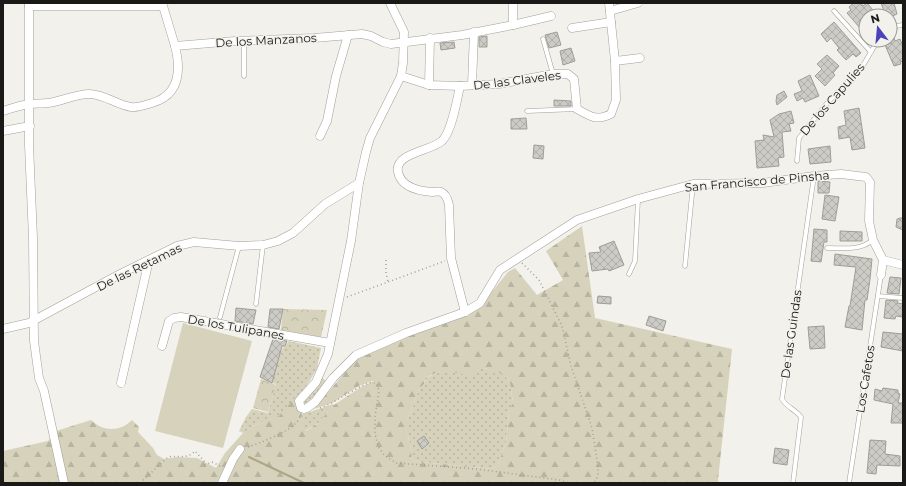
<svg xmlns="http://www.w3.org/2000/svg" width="906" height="486" viewBox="0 0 906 486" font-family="Montserrat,sans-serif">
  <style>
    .grass { fill: url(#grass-dots) }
    .forest { fill: url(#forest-firs); fill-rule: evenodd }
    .park { fill: url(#park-crowns) }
    .pitch { fill: #d6d2bb }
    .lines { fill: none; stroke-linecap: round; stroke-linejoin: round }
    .stream { stroke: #aba686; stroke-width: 2 }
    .building { fill: url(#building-cross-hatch); stroke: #9e9d97 }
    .lane-casing { stroke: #a1a09a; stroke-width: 5 }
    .street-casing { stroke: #a1a09a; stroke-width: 9 }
    .path { stroke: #a09f9b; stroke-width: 1.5; stroke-dasharray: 1 3; stroke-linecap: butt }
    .lane { stroke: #fff; stroke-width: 4 }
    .street { stroke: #fff; stroke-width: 8 }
    .labels { text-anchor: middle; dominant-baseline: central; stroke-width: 3; stroke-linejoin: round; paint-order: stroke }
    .street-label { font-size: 12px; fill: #191917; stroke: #f2f1eb }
  </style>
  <defs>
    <pattern id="grass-dots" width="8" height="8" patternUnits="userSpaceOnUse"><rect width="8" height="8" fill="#d6d2bb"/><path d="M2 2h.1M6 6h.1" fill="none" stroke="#b7b4a0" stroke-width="1.8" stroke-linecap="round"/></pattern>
    <pattern id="forest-firs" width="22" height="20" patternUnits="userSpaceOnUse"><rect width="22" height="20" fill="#d6d2bb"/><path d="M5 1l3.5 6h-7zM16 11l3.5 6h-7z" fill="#b7b4a0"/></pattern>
    <pattern id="park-crowns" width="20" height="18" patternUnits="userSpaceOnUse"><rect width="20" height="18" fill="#d6d2bb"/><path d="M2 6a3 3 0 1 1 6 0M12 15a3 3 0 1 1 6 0" fill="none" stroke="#b7b4a0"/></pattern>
    <pattern id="building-cross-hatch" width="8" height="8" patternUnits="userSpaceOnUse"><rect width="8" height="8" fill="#cccbc5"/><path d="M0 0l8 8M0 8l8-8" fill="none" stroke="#afaea8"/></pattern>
  </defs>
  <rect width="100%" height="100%" fill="#f2f1eb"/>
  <g class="grass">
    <path d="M289,341L321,348L317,368L312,377L307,385L286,409L278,417L261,422L243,433L239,431L246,417L252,409L268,413L276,384L272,383C274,374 278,355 283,348C285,346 287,344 289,341Z"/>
    <path d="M482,368L488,369L490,373L500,372L507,378L510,383L513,402L509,412L506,442L498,465L492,469L412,461L411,448L407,433V419L412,409L419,389L424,384L425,378L440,372L477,371Z"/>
    <path d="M322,378L328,382L308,402L304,404L302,403Z"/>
    <path d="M333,404L334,405L318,423L305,431L301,415Z"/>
  </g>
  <path class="forest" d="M582,226L595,318L732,349L718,480L719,483H3V451L48,441L56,431L91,420C103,432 120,432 132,420L139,427L138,432L153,448L157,455L164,459L177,457L197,458L216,468L225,453L243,433L274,414L278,417L297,395L306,431L318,423L334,405L361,387L372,382L376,383L372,381L359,386L332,403L314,409L358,357L482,304L508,272L515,268L537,295L563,280L546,251ZM483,368L488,369L489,373H500L507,378L510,383L513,402L509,412L506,442L498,465L492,469L412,461L411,448L407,433V419L412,409L419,389L424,384L425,378C444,368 454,373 473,376L477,371Z"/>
  <g class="park">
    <path d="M283,309L327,310L321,337L281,330Z"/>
    <path d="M261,379L276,385L268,412L253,408Z"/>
  </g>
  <path class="pitch" d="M183,323L252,341L223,448L155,431Z"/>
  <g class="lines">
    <path class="stream" d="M249,457L304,483"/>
  </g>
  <g class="building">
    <path d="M854,3H861L863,6L867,3L878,16H866V35L847,13L851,10L849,7Z"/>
    <path d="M881,3H894L897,14L890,17V16H886Z"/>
    <path d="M834,22L861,53L856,57L853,54L846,60L837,50L839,48L831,38L827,42L821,34Z"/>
    <path d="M557,32L561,45L549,48L545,35Z"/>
    <path d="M487,36V47H479V37Z"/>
    <path d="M894,38L895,41L900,39L903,46V61L900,62L901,64L894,66L885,45L891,43L890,40Z"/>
    <path d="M454,42L455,48L441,50L440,43Z"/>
    <path d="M571,48L575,61L563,65L560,51Z"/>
    <path d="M827,55L839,66L833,73L835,75L825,86L815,76L822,69L817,64Z"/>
    <path d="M810,75L819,96L805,102L803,98L797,101L794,94L802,91L798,81Z"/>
    <path d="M784,91L787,97L777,105L776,101L777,95Z"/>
    <path d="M554,100L571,101V106H554Z"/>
    <path d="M859,108L865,148L852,150L850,137L839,139L838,127L846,125L844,111Z"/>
    <path d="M791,111L794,123L789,124L791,131L782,132L784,157L778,158L779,166L757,168L755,141L764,140L763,135L774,137L770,120L779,114Z"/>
    <path d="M526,118L527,129H511V119Z"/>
    <path d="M534,145L544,146L543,159L533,158Z"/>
    <path d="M830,146L831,162L810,164L808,149Z"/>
    <path d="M818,181L830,182L829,193H818Z"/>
    <path d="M825,195L839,197L835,221L822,219Z"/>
    <path d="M900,218H903V230L896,227L897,219Z"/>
    <path d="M814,229L827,230V242H824L821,262L811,261Z"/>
    <path d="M840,231L862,232V241H840Z"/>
    <path d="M614,241L624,265L609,271L608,269L592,271L589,253L601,252L599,247Z"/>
    <path d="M835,254L872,259L870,279L867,300H865L862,330L845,327L849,306H850L856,267L834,265Z"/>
    <path d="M890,277L901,278L899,294L887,293Z"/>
    <path d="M598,296L611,297V304L597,303Z"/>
    <path d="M886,300L898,301L897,303L903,304V317L896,316L895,319L884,318Z"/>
    <path d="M236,308L256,310L253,324L235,321Z"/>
    <path d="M270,309H283L279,329L268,327Z"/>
    <path d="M649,316L666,321L663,331L646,325Z"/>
    <path d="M824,326L825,348L810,349L808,327Z"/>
    <path d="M883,332L903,334V351L881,347Z"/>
    <path d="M273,339L287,341L285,346H282L272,383L260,377Z"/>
    <path d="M883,388L898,390V393L900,394L898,403H903V423H891L893,404L874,400L875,389L882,391Z"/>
    <path d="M424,436L429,443L422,449L417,441Z"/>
    <path d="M870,440L886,441L885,454L900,456V466L877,465L876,474L867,473Z"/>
    <path d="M775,448L789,450L787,465L773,463Z"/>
  </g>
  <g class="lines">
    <g class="lane-casing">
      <g id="lane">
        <path d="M834,11L871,52"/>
        <path d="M890,30L896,26L903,25"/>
        <path d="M543,39L553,74"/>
        <path d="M244,76V41"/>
        <path d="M527,111L577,109"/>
        <path d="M797,161L799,138L828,102L861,69L878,40"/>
        <path d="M827,248C844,248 859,251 873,240"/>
        <path d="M685,266L693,184"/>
        <path d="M629,274L635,261L638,200"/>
        <path d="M878,296L903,298"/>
        <path d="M256,304L263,245"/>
        <path d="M220,317L239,246"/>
        <path d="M793,483L801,417C795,409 786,407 782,399L814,176"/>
        <path d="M849,483L881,275"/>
      </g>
    </g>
    <g class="street-casing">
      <g id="street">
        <path d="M29,3V145L33,238L34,341L39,378L44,391L64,483"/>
        <path d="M390,3L404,32L403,63L401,76L370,138L366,152L359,183L351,241L328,354L316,382L299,401L301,408L304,409L307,408L315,402L333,378L356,355L406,333L465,312L480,303L500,270L577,220L638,199L693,184L763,183L814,176L841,174L866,177L870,182L869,221L873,240L883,260L903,265"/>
        <path d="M513,3V25"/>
        <path d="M29,6H163L175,46"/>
        <path d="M610,11L638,3"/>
        <path d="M572,28L611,22"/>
        <path d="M615,61L640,58"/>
        <path d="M401,76L429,85L460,86L499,84L553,74H568L574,79L577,109C591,117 597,121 611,114L616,100L615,61L609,3"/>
        <path d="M429,85L430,38"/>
        <path d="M472,85L474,32"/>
        <path d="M460,86C457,100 452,131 442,141C431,151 394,153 398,172C401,187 419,191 432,192C434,192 439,191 441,192C446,194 448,200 449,205L451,258L465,312"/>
        <path d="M3,111C12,108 21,105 30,104C36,103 42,104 48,103C63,101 75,94 90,94C106,95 117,105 131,107C138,108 145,105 152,103C180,95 181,70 175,46L235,41L314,38L362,34L371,36L383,42L391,44L462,35L513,25L551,16"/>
        <path d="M3,131L30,126"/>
        <path d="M320,136L327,121L336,76L348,35"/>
        <path d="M881,275L883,260"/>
        <path d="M3,329L29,323L120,274L177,246L194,242L239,246L263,245L278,241L293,233L325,204L359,183"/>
        <path d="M162,346L169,321L174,318L181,317L330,343"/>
        <path d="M121,383L149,260"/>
        <path d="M222,483L233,459L240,449"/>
      </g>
    </g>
    <g class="path">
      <path d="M386,260V273L388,282"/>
      <path d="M522,263L539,280L562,326L571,366L592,428L598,467V476L594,483"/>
      <path d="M347,297L445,261"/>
      <path d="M320,408C339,401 353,388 372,382L377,384L379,391L375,416V434L378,446L384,455L396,463L477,469L559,480L570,483"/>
      <path d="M248,447C260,443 288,432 296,423C298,421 300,417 301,415"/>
      <path d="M140,483L168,457C179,455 186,460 195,451L204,461L205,465L212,462L222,467"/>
    </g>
    <use href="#lane" class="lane"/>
    <use href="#street" class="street"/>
  </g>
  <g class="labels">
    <g class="street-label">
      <text transform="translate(266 40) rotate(-3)">De los Manzanos</text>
      <text transform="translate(517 80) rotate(-7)">De las Claveles</text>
      <text transform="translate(832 99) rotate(-49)">De los Capulies</text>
      <text transform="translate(757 181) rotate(-5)">San Francisco de Pinsha</text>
      <text transform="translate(139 267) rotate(-26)">De las Retamas</text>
      <text transform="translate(236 327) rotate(10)">De los Tulipanes</text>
      <text transform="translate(791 334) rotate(-82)">De las Guindas</text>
      <text transform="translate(865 379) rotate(-81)">Los Cafetos</text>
    </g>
  </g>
  <rect width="906" height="486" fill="none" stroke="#191917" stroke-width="8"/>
  <g transform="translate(878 28) rotate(344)"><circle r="19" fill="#f2f1eb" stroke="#9b9b96"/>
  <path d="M0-3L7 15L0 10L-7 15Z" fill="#4c43ba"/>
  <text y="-6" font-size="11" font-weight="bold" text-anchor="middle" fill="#191917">N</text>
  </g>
</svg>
